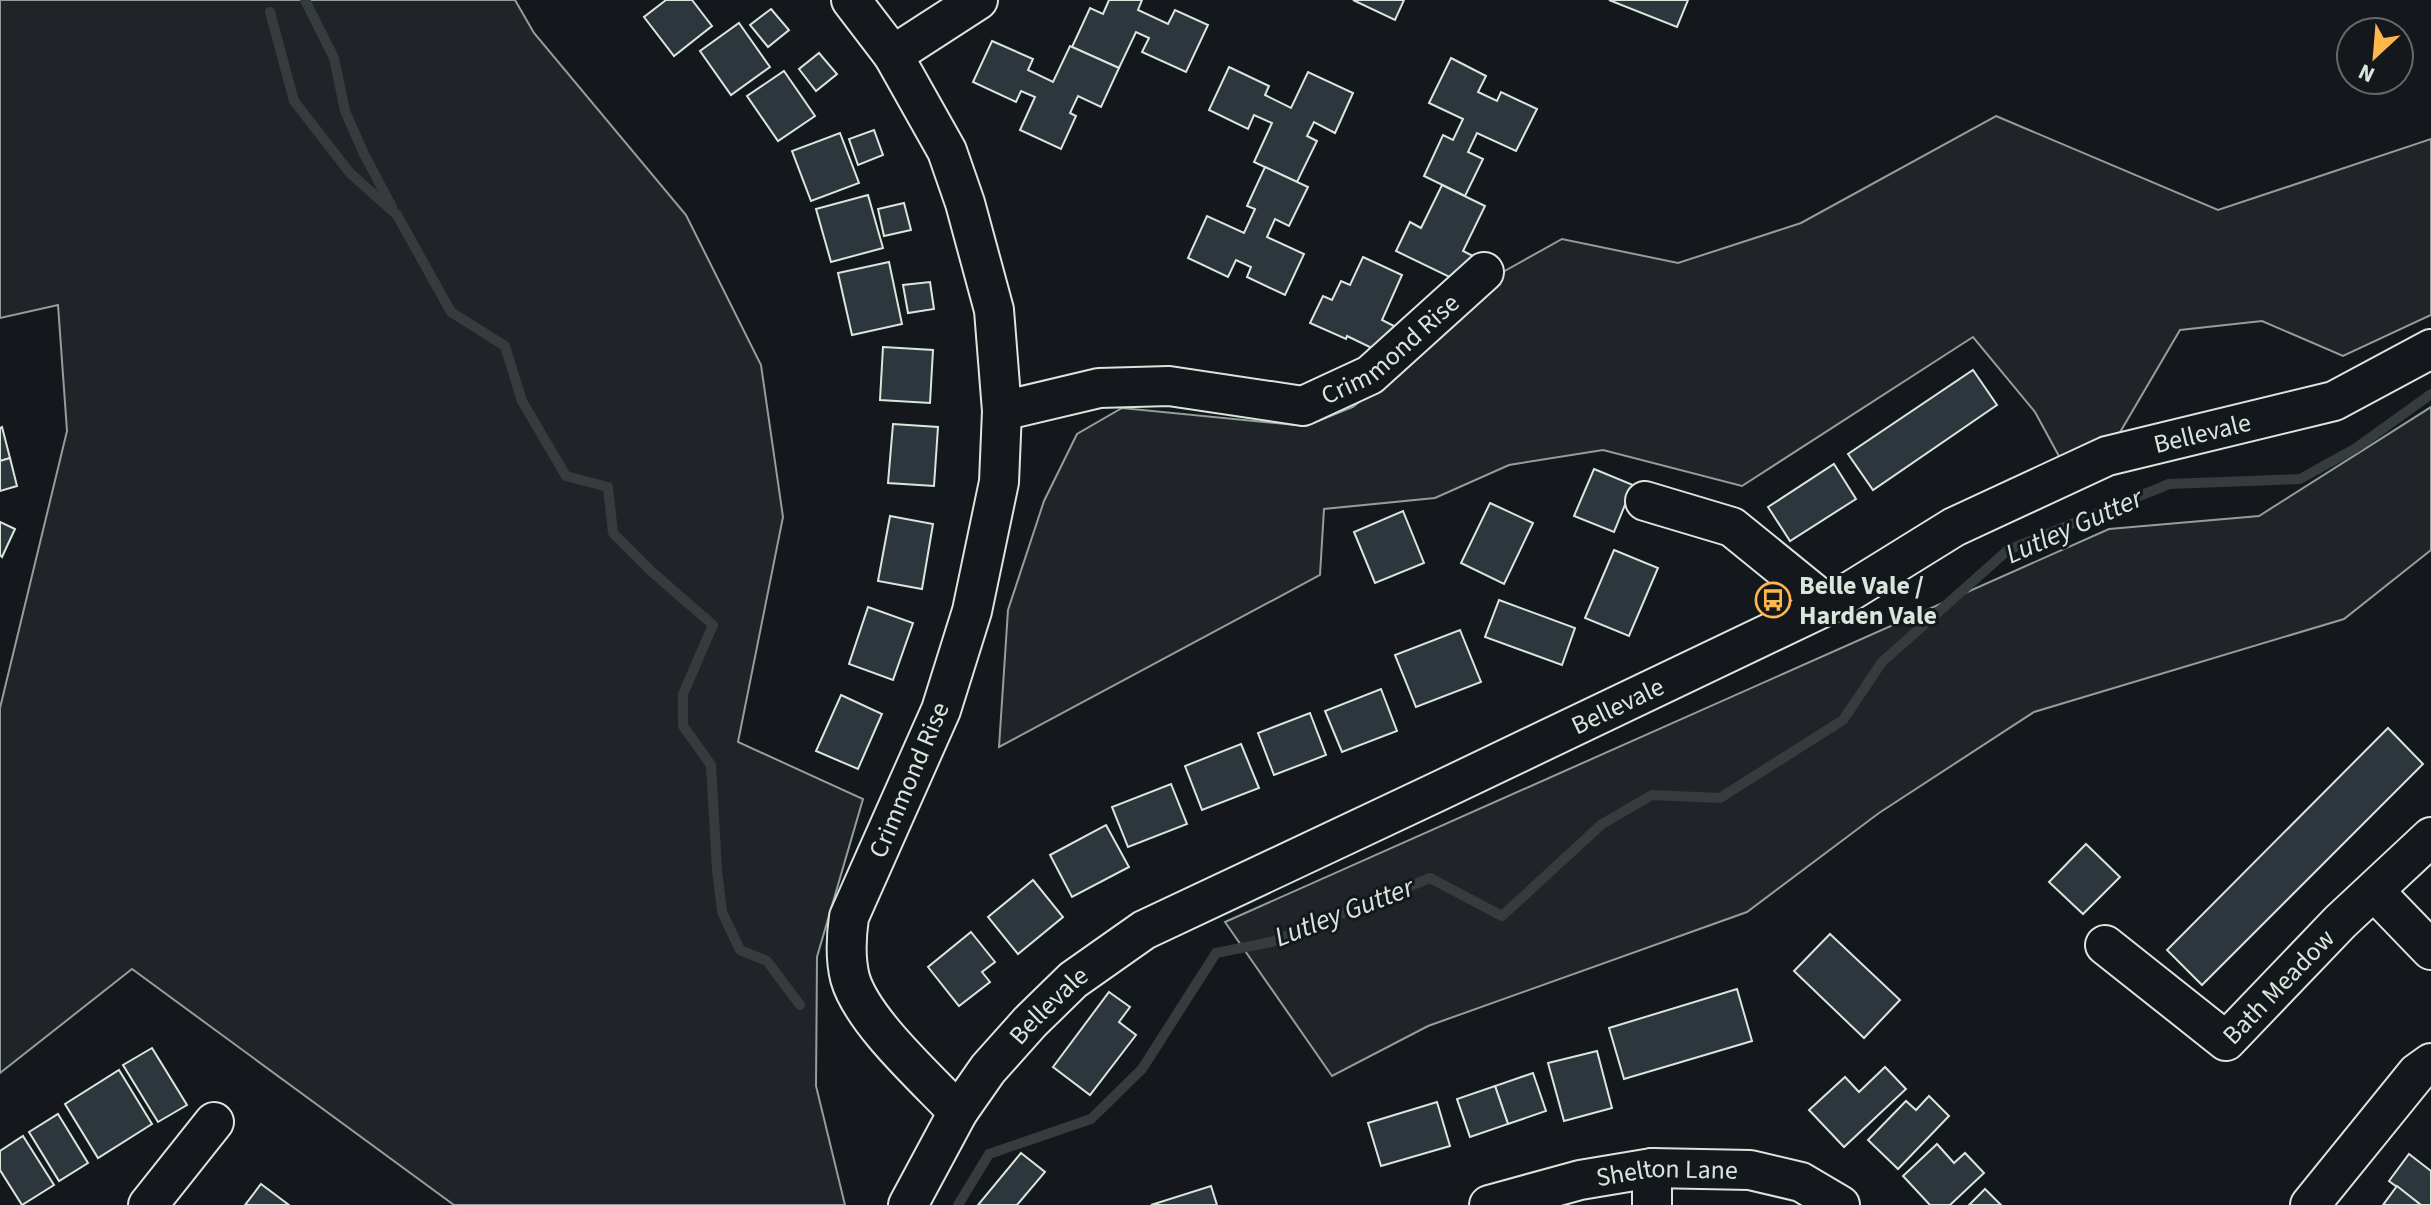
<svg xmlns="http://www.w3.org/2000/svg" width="2431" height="1205" viewBox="0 0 2431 1205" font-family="'Source Sans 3',sans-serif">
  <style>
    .green { fill: #202428; stroke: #939e99; stroke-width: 2 }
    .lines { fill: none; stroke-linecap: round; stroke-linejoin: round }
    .stream { stroke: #363b3e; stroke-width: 10 }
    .building { fill: #2c363c; stroke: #d8e6dc; stroke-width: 2 }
    .minor-casing { stroke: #d8e6dc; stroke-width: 42 }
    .minor { stroke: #14181c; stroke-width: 38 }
    .labels { text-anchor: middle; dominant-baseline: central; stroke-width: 6; stroke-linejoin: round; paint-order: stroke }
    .street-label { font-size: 26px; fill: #d8e6dc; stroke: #14181c }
    .poi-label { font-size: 26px; font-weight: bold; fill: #d8e6dc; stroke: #14181c; text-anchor: start }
    .water-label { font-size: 28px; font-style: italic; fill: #d8e6dc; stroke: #14181c }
  </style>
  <rect width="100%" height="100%" fill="#14181c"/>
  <g class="green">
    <path d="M0,0H515L534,33L686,215L761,365L783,517L738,742L863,799L817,957L816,1086L845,1205H454L132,969L0,1073V708L67,431L58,305L0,318Z"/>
    <path d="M1996,116L2218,210L2431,139V315L2343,356L2262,321L2180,330L2119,434L2066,469L2035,412L1973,337L1742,486L1603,450L1509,465L1435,498L1324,509L1320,575L999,747L1008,610L1044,501L1077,434L1122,408L1306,426L1353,407L1387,380L1501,273L1562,239L1678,263L1801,223Z"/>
    <path d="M2431,407V550L2344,619L2034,712L1879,813L1747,912L1428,1026L1332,1076L1225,922L2109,529L2259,516Z"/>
  </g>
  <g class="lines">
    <g class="stream">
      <path d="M305,0L334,58L345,111L364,154L392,207"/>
      <path d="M270,12L294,101L350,173L397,215L451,312L505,346L522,401L566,476L608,487L613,533L651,571L713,625L683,694V726L711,765L717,870L722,912L740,950L767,961L800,1005"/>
      <path d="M958,1205L989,1154L1091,1119L1142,1069L1216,953L1271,942L1430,878L1502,916L1602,824L1652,795L1720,798L1843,720L1882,662L2008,550L2169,484L2300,479L2356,448L2431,394"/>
    </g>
  </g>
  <g class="building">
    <path d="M666,0H692L712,26L674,56L644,17Z"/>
    <path d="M1109,0H1142L1138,10L1168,24L1175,10L1208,25L1186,72L1142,52L1149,38L1136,32L1119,68L1072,47L1090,8L1103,14Z"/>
    <path d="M1353,0H1404L1395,20Z"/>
    <path d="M1609,0H1688L1677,27Z"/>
    <path d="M771,9L789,30L768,47L750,25Z"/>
    <path d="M739,23L770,67L731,95L700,51Z"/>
    <path d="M992,41L1033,59L1028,70L1053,82L1070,46L1119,68L1101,107L1078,96L1070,113L1076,116L1061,149L1020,130L1035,97L1021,91L1016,102L973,82Z"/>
    <path d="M819,53L837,74L816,91L799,69Z"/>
    <path d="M1451,58L1486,76L1478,92L1497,101L1501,92L1537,109L1516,151L1477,133L1468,152L1483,159L1465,196L1424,176L1443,135L1453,140L1463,119L1429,103Z"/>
    <path d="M1229,67L1269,86L1265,95L1291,108L1308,72L1353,93L1335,133L1314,122L1307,136L1317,141L1297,182L1254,162L1272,123L1254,115L1248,129L1209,110Z"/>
    <path d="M784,71L815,116L778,141L747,96Z"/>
    <path d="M874,130L883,155L858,165L849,139Z"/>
    <path d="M840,133L859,183L811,201L792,151Z"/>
    <path d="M1265,167L1308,187L1289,226L1275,219L1267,237L1304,254L1285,295L1247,277L1251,267L1236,260L1228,277L1188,258L1207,216L1244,233L1255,209L1247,206Z"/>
    <path d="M1442,185L1485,206L1463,251L1477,258L1464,284L1396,251L1410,222L1421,228Z"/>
    <path d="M868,195L883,248L831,262L816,209Z"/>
    <path d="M904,203L911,230L884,236L878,209Z"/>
    <path d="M1363,257L1402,275L1382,320L1394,326L1382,353L1347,336L1346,339L1310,323L1323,296L1332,300L1341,281L1350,285Z"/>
    <path d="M889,262L902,324L852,335L838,273Z"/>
    <path d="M930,282L934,309L908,313L903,285Z"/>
    <path d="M883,347L933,350L930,403L880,400Z"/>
    <path d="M1973,370L1997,405L1873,490L1848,454Z"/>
    <path d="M893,424L938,427L934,486L888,483Z"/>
    <path d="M2,427L10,458L0,461V428Z"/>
    <path d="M10,458L17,486L0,491V461Z"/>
    <path d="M1834,464L1856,499L1790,541L1768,507Z"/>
    <path d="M1594,469L1633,485L1614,532L1574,516Z"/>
    <path d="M1490,503L1533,523L1504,584L1461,563Z"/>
    <path d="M1403,511L1424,563L1375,583L1354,532Z"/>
    <path d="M890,516L933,524L922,589L878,581Z"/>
    <path d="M0,522L15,529L2,557L0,555Z"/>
    <path d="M1614,550L1658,568L1629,636L1585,618Z"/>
    <path d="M1499,600L1575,628L1562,665L1485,637Z"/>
    <path d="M868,607L913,623L893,680L849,664Z"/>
    <path d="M1460,630L1481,682L1416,707L1395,655Z"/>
    <path d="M1381,689L1397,731L1342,752L1325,711Z"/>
    <path d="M841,695L882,714L858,769L816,751Z"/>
    <path d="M1310,713L1326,755L1274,775L1258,733Z"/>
    <path d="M2388,728L2423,764L2202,985L2167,950Z"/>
    <path d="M1241,744L1259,788L1202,810L1185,766Z"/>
    <path d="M1171,784L1187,824L1128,847L1112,807Z"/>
    <path d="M1106,825L1129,867L1072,897L1050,855Z"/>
    <path d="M2086,844L2120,877L2083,914L2049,882Z"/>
    <path d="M1033,880L1063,917L1018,954L988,917Z"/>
    <path d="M971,932L995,962L982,972L990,982L959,1006L928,967Z"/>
    <path d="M1830,934L1900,1000L1864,1038L1794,971Z"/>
    <path d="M1737,989L1752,1041L1624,1079L1609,1028Z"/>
    <path d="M1109,992L1130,1007L1119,1022L1136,1035L1090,1095L1053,1067Z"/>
    <path d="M152,1048L187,1105L158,1122L123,1065Z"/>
    <path d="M1597,1051L1612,1108L1564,1121L1548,1063Z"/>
    <path d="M1885,1067L1906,1089L1844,1147L1809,1110L1845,1077L1859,1092Z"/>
    <path d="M119,1070L152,1124L98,1158L65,1104Z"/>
    <path d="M1533,1073L1546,1111L1508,1124L1495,1086Z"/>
    <path d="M1495,1086L1508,1124L1470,1137L1457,1099Z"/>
    <path d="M1929,1096L1949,1116L1898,1169L1868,1140L1906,1101L1916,1110Z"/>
    <path d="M1437,1102L1450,1146L1381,1166L1368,1123Z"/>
    <path d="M58,1114L88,1163L59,1181L29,1132Z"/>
    <path d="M23,1136L54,1185L22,1205L0,1170V1151Z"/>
    <path d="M1937,1144L1954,1163L1965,1153L1984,1173L1950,1205H1930L1903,1176Z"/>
    <path d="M1021,1153L1045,1172L1017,1205H978Z"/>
    <path d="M2409,1154L2431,1171V1205H2421L2389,1181Z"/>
    <path d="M261,1184L289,1205H245Z"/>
    <path d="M1211,1186L1217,1205H1151Z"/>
    <path d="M2397,1186L2421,1205H2383Z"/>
    <path d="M1985,1189L2001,1205H1969Z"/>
  </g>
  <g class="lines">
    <g class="minor-casing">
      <g id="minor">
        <path d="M851,0L893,55L947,151L965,203L994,310L1002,411L999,482L972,611L941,710L849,917C846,938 845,958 850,978C862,1021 927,1079 958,1112"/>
        <path d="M893,55L978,0"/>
        <path id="s1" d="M1002,411L1099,388L1169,386L1303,406L1370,375L1484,272"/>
        <path d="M1645,501L1732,527L1828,605"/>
        <path d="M2375,892L2431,950"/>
        <path id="s2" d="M2105,945L2226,1041L2340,922L2431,837"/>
        <path d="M1652,1168V1205"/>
        <path d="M148,1205L214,1122"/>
        <path id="s3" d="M908,1205L958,1112L988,1069L1030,1022L1073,980L1144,930L1439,791L1828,605L1954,527L2107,456L2334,401L2431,349"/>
        <path id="s4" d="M1489,1205L1580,1180L1652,1168L1750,1170L1801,1182L1840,1205"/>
        <path d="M2310,1205L2417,1073L2431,1063"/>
      </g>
    </g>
    <use href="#minor" class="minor"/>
  </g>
  <defs>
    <g id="bus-ring" transform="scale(1.8)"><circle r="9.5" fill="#14181c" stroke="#ffb74d" stroke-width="1.5"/><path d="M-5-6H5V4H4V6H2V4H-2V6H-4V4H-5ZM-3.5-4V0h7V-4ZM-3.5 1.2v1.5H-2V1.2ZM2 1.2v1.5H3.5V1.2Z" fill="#ffb74d"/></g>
  </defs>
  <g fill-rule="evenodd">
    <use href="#bus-ring" x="1773" y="600"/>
  </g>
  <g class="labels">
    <g class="street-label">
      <text stroke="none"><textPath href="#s1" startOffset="410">Crimmond Rise</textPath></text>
      <text stroke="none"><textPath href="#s3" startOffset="1540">Bellevale</textPath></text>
      <text stroke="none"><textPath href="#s3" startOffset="892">Bellevale</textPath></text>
      <text transform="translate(909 780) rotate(-67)">Crimmond Rise</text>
      <text stroke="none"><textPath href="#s2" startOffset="230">Bath Meadow</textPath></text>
      <text stroke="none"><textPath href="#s3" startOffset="246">Bellevale</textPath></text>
      <text stroke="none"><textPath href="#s4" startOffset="182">Shelton Lane</textPath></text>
    </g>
    <g class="poi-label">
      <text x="1799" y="585">Belle Vale /<tspan x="1799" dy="30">Harden Vale</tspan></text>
    </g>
    <g class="water-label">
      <text transform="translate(2074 526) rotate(-24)">Lutley Gutter</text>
      <text transform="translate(1344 912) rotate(-21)">Lutley Gutter</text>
    </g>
  </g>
  <g transform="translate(2375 56) rotate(206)"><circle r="38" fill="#14181c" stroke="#626a69" stroke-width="2"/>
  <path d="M0-6L14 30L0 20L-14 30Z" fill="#ffb74d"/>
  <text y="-12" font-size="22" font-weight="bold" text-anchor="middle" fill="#d8e6dc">N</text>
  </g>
</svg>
